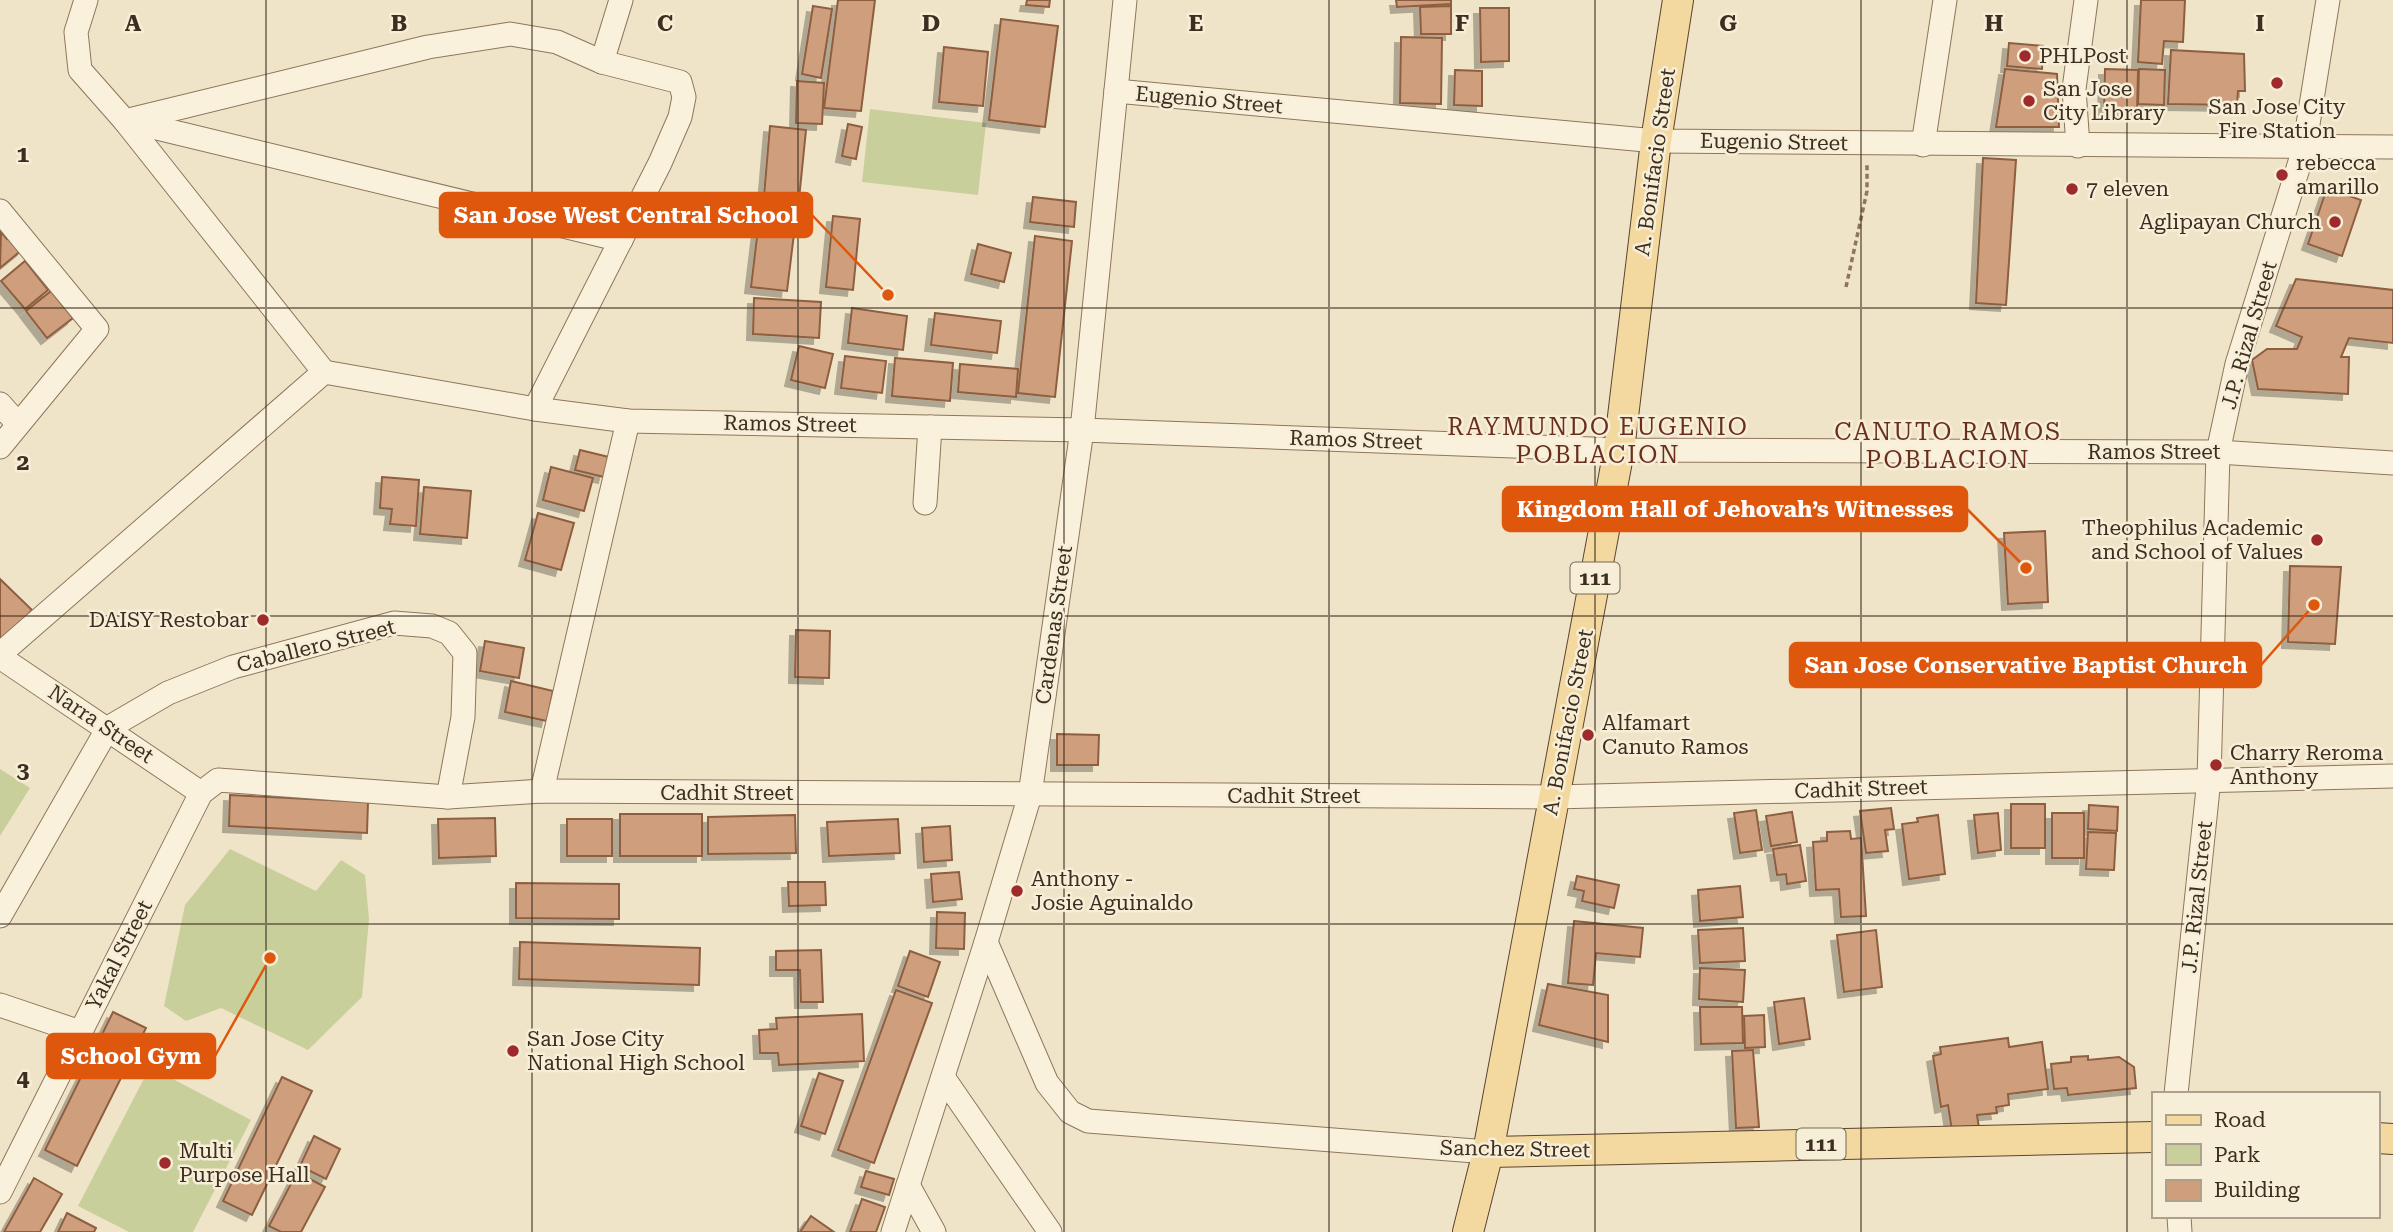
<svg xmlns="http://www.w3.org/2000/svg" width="2393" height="1232" viewBox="0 0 2393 1232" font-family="'Roboto Serif',serif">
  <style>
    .green { fill: #c9cf9b }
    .building { fill: #cf9f7d; stroke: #8d5f41; stroke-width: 2; filter: url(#shadow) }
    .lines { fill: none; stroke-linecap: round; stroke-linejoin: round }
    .minor-casing { stroke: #8d765c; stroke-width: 25 }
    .major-casing { stroke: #5b4430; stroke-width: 32 }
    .path { stroke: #8d765c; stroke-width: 3.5; stroke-dasharray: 5 3.5; stroke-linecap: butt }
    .minor { stroke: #faf1dc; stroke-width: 23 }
    .major { stroke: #f3d9a0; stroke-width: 30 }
    .grid { fill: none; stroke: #3d2e20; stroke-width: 2; stroke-opacity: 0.55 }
    .poi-dot { fill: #9e2a2b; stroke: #f7eed8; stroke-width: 2.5 }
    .labels { text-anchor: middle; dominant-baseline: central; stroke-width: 5; stroke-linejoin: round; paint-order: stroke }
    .shield { fill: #f7eed8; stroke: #756857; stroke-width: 2 }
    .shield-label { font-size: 19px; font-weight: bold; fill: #3d2e20 }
    .poi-label { font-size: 21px; fill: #3d2e20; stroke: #f7eed8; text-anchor: start }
    .street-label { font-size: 21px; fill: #3d2e20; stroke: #f7eed8 }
    .quarter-label { font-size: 24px; letter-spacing: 2px; fill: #6b2e1e; stroke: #f7eed8 }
    .grid-label { font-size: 23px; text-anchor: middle; font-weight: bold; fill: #3d2e20; stroke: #f7eed8; stroke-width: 5; stroke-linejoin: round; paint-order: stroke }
    .leader { fill: none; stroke: #df570d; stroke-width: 2.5 }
    .callout-dot { fill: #df570d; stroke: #f7eed8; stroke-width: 2.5 }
    .callout { fill: #df570d; stroke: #df570d; stroke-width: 2.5 }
    .callout-label { font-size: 23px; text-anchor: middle; font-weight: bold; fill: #fff }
  </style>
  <defs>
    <filter id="shadow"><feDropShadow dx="-6" dy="6" stdDeviation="0" flood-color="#0004"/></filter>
  </defs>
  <rect width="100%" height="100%" fill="#f0e4c8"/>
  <g class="green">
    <path d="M870,109L986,123L978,195L862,182Z"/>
    <path d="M0,769L30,788L0,836Z"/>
    <path d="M230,849L316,891L341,860L365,875L369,919L362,997L308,1050L221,1008L186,1021L164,1006L185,905Z"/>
    <path d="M150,1067L251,1120L193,1232H129L78,1206Z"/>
  </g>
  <g class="building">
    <path d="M838,0H875L861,111L824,108Z"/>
    <path d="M1027,0H1050L1049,7L1026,5Z"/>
    <path d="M1396,0H1451V4L1397,7Z"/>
    <path d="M2141,0H2185L2183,42L2164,41L2162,64L2138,62Z"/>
    <path d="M813,6L832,9L821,78L802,74Z"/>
    <path d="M1451,6V34H1421L1420,7Z"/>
    <path d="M1480,8H1509V61L1481,62Z"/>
    <path d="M1001,19L1058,26L1045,127L989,120Z"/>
    <path d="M1401,37L1442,38L1441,104L1400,103Z"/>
    <path d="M2009,43L2043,46L2042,69L2007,66Z"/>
    <path d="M944,47L988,52L983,106L939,102Z"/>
    <path d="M2171,50L2244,54L2245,91H2238L2237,105L2168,104Z"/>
    <path d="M2005,69L2057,74L2059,127H1996Z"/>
    <path d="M2105,69L2138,70L2137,113L2104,111Z"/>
    <path d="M2139,69L2165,70L2164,105L2138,104Z"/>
    <path d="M1455,70L1482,71V106L1454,105Z"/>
    <path d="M797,81L824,83L822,124L796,123Z"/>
    <path d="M848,124L862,127L856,159L842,156Z"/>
    <path d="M770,126L806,130L799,199L764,196Z"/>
    <path d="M1983,158L2016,160L2006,305L1976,303Z"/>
    <path d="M2327,188L2361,200L2342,256L2308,244Z"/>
    <path d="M1033,197L1076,202L1074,227L1030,222Z"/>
    <path d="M761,204L797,209L787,291L751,287Z"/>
    <path d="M833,216L860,219L853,290L826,287Z"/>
    <path d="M1,232L7,239L12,235L23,249L0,268Z"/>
    <path d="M1035,236L1072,241L1055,397L1018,393Z"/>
    <path d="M978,244L1011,253L1004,282L971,274Z"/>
    <path d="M25,261L48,290L25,309L1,281Z"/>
    <path d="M2296,279L2393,290V343L2349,338L2341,357H2349L2348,394L2258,389L2252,360L2267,349H2297L2302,337L2276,326Z"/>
    <path d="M51,291L73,318L47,338L26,311Z"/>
    <path d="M754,298L821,302L819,338L753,334Z"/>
    <path d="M852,308L907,316L903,350L848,343Z"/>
    <path d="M935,313L1001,321L997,353L931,345Z"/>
    <path d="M799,346L833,354L825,388L791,380Z"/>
    <path d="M845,356L886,361L882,393L841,388Z"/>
    <path d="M895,358L953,363L950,401L892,396Z"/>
    <path d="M960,364L1018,369L1016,397L958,392Z"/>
    <path d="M580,450L609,457L604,477L575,470Z"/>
    <path d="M551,467L593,478L584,511L543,500Z"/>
    <path d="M382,477L419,480L416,526L390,524L392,509L380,508Z"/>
    <path d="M424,487L471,491L467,538L420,534Z"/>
    <path d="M538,513L574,523L561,570L525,560Z"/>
    <path d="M2045,531L2048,602L2008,604L2004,533Z"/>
    <path d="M2290,566L2341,567L2335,644L2288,642Z"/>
    <path d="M0,579L32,610L0,649Z"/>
    <path d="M796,630L830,631L829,678L795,677Z"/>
    <path d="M485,641L524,648L519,678L480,671Z"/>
    <path d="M511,681L553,691L547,721L505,712Z"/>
    <path d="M1057,734L1099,735L1098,765H1057Z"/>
    <path d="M230,795L368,802L367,833L229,826Z"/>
    <rect x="2011" y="804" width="34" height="44"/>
    <path d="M2089,805L2118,807L2117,831L2088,829Z"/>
    <path d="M1891,808L1894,829L1885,830L1888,851L1866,853L1860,811Z"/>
    <path d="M1756,810L1762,850L1740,853L1734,813Z"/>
    <path d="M1792,812L1797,842L1771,846L1766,816Z"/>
    <path d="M1998,813L2001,850L1978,853L1974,815Z"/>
    <rect x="2052" y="813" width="32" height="45"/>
    <rect x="620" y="814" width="82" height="42"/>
    <path d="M795,815L796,853L708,854V817Z"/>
    <path d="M1938,815L1945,874L1909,879L1902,824L1918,822L1917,818Z"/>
    <path d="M495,818L496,856L439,858L438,819Z"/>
    <rect x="567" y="819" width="45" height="37"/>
    <path d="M898,819L900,853L829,856L827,822Z"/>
    <path d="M950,826L952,860L924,862L922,828Z"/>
    <path d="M1850,831L1851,839L1861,838L1866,916L1841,917L1839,889L1816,890L1813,842L1827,841V832Z"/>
    <path d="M2088,832L2116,833L2114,870L2086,869Z"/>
    <path d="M1800,845L1806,881L1787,884L1786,874L1777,875L1773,849Z"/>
    <path d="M959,872L962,899L933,902L931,874Z"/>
    <path d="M1577,876L1619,885L1614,908L1582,901L1584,891L1574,889Z"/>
    <path d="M788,882H825L826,905L789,906Z"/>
    <path d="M516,883L619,884V919L516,918Z"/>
    <path d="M1740,886L1743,917L1700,921L1698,890Z"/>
    <path d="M937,912L965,913L964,949L936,948Z"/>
    <path d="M1574,921L1643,928L1640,957L1596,953L1593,985L1568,983Z"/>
    <path d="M1743,928L1745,961L1700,963L1698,930Z"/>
    <path d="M1876,930L1882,987L1844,992L1837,935Z"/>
    <path d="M520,942L700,948L699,985L519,979Z"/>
    <path d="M821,950L823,1002H801L800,970H776V951Z"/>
    <path d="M910,951L940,962L928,997L898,986Z"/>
    <path d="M1700,968L1745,970L1743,1002L1699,999Z"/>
    <path d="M1548,984L1608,995V1042L1539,1025Z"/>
    <path d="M896,990L932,1003L874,1163L838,1150Z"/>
    <path d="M1804,998L1810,1039L1779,1044L1774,1002Z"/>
    <path d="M1700,1007H1742L1743,1043L1701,1044Z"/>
    <path d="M113,1012L146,1028L77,1166L45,1150Z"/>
    <path d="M862,1014L864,1061L779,1065L778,1053H760L759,1030L777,1029L776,1018Z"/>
    <path d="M1764,1015L1765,1047L1745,1048L1744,1016Z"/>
    <path d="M2008,1038L2009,1047L2042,1042L2048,1089L2008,1094L2009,1105L1996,1107L1997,1113L1977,1115L1979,1128L1952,1131L1948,1105L1941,1107L1933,1056L1941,1054L1940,1047Z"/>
    <path d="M1753,1050L1759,1127L1736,1128L1732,1051Z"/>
    <path d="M2088,1056V1060L2119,1057L2134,1067L2136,1088L2068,1095L2067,1088L2054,1089L2051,1064L2071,1062V1057Z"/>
    <path d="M819,1073L843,1081L825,1134L801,1126Z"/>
    <path d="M282,1077L312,1091L252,1215L223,1201Z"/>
    <path d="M314,1136L340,1149L326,1179L300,1166Z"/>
    <path d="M866,1171L894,1179L889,1195L861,1187Z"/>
    <path d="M297,1172L325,1187L301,1232H281L269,1226Z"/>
    <path d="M34,1178L62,1194L40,1232H4Z"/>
    <path d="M862,1199L885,1207L876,1232H850Z"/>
    <path d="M67,1213L96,1228L94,1232H58Z"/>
    <path d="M811,1216L834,1232H800Z"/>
  </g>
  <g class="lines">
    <g class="minor-casing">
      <g id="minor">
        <path d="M86,0L76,32L80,70L125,121L324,372"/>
        <path d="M602,62L621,0"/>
        <path d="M1116,91L1656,141L2393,147"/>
        <path d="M125,121L428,47L510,34L557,42L602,62L680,82L684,97L680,117L660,163L535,409"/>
        <path d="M128,121L621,240"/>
        <path d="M1923,145L1945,0"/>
        <path d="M2078,146L2074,89L2086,0"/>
        <path d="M0,211L97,329L0,447"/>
        <path d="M324,372L535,409L628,421L1082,430L1619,450L2218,452L2393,463"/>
        <path d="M0,404L18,424"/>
        <path d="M925,503L930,427"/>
        <path d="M0,654L324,372"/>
        <path d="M0,657L201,793"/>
        <path d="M542,791L628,421"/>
        <path d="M0,916L108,728L168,693L233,667L394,623L432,626L449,633L465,653L463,717L448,797"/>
        <path d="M986,942L1047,1083L1070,1112L1088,1121L1488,1152"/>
        <path d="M0,1005L80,1032"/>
        <path d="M943,1077L1050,1232"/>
        <path d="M2176,1094L2209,779L2218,452L2237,364L2304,149L2328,0"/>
        <path d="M908,1185L934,1232"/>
        <path d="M0,1192L201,793L218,780L448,797L542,791L1554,797L2393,776"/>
        <path d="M2179,1216L2180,1232"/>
        <path d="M893,1232L986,942L1030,795L1082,430L1125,0"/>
      </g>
    </g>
    <g class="major-casing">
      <g id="major">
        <path d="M2377,1138L2393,1139"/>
        <path d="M1488,1152L2153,1137"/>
        <path d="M1468,1232L1488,1152L1619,450L1656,141L1678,0"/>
      </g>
    </g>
    <path class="path" d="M1846,287L1867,191V163"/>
    <use href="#minor" class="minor"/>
    <use href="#major" class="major"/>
  </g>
  <path class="grid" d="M266,0V1232M532,0V1232M798,0V1232M1064,0V1232M1329,0V1232M1595,0V1232M1861,0V1232M2127,0V1232M0,308H2393M0,616H2393M0,924H2393"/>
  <g class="poi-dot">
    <circle cx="2025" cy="56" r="7"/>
    <circle cx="2277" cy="83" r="7"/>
    <circle cx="2029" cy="101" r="7"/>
    <circle cx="2282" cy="175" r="7"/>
    <circle cx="2072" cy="189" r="7"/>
    <circle cx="2335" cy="222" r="7"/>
    <circle cx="2317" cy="540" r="7"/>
    <circle cx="263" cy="620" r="7"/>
    <circle cx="1588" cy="735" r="7"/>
    <circle cx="2216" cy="765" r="7"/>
    <circle cx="1017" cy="891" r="7"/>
    <circle cx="513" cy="1051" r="7"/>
    <circle cx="165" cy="1163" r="7"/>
  </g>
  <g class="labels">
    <g class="shield">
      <rect x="1570.5" y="562.5" width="49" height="31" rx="5"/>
      <rect x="1796.5" y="1128.5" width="49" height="31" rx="5"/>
    </g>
    <g class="shield-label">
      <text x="1595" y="578">111</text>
      <text x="1821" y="1144">111</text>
    </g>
    <g class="poi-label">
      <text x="2039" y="56">PHLPost</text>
      <text x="2043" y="89">San Jose<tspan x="2043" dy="24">City Library</tspan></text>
      <text x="2277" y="107" text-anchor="middle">San Jose City<tspan x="2277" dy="24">Fire Station</tspan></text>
      <text x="2296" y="163">rebecca<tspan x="2296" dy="24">amarillo</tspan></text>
      <text x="2086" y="189">7 eleven</text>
      <text x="2321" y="222" text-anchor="end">Aglipayan Church</text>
      <text x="2303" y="528" text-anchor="end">Theophilus Academic<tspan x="2303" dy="24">and School of Values</tspan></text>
      <text x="249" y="620" text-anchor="end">DAISY Restobar</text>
      <text x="1602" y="723">Alfamart<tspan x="1602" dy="24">Canuto Ramos</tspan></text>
      <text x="2230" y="753">Charry Reroma<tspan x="2230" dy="24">Anthony</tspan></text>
      <text x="1031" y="879">Anthony -<tspan x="1031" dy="24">Josie Aguinaldo</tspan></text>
      <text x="527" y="1039">San Jose City<tspan x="527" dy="24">National High School</tspan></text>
      <text x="179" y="1151">Multi<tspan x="179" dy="24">Purpose Hall</tspan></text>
    </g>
    <g class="street-label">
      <text transform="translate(1209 100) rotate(5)">Eugenio Street</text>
      <text transform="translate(1774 142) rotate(1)">Eugenio Street</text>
      <text transform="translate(1655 162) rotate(-82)">A. Bonifacio Street</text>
      <text transform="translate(2249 335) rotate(-74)">J.P. Rizal Street</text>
      <text transform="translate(790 424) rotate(1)">Ramos Street</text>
      <text transform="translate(1356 440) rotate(2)">Ramos Street</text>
      <text x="2154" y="452">Ramos Street</text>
      <text transform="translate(1054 625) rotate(-82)">Cardenas Street</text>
      <text transform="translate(316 646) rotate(-14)">Caballero Street</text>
      <text transform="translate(1568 722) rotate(-79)">A. Bonifacio Street</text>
      <text transform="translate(101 724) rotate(34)">Narra Street</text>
      <text transform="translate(1861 789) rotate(-2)">Cadhit Street</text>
      <text x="727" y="793">Cadhit Street</text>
      <text x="1294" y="796">Cadhit Street</text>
      <text transform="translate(2197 897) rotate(-84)">J.P. Rizal Street</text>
      <text transform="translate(119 955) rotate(-63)">Yakal Street</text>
      <text transform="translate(1515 1149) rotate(1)">Sanchez Street</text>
    </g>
    <g class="quarter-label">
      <text x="1598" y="427">RAYMUNDO EUGENIO<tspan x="1598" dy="28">POBLACION</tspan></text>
      <text x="1948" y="432">CANUTO RAMOS<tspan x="1948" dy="28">POBLACION</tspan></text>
    </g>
  </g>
  <g class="grid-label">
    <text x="133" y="31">A</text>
    <text x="399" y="31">B</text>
    <text x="665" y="31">C</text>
    <text x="931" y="31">D</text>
    <text x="1196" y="31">E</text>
    <text x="1462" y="31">F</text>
    <text x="1728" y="31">G</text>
    <text x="1994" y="31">H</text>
    <text x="2260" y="31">I</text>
    <text x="23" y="162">1</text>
    <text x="23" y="470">2</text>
    <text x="23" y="778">3</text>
    <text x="23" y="1086">4</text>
  </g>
  <path class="leader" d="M888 295L812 215M2026 568L1967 509M2314 605L2261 665M270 958L215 1056"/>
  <g class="callout-dot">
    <circle cx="888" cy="295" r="7"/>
    <circle cx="2026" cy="568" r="7"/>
    <circle cx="2314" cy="605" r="7"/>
    <circle cx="270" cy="958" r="7"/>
  </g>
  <g class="callout">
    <rect x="440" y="193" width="372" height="44" rx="7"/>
    <rect x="1503" y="487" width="464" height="44" rx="7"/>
    <rect x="1790" y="643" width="471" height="44" rx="7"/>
    <rect x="47" y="1034" width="168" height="44" rx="7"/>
  </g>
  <g class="callout-label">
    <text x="626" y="223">San Jose West Central School</text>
    <text x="1735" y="517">Kingdom Hall of Jehovah’s Witnesses</text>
    <text x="2026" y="673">San Jose Conservative Baptist Church</text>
    <text x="131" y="1064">School Gym</text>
  </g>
  <rect x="2152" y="1092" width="228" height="126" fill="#f7eed8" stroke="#ada18e" stroke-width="2"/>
  <rect x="2166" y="1115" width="35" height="10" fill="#f3d9a0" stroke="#ada18e" stroke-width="2"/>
  <text x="2214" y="1127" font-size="21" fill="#3d2e20">Road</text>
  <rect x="2166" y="1144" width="35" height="21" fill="#c9cf9b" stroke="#ada18e" stroke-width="2"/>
  <text x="2214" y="1162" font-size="21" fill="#3d2e20">Park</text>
  <rect x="2166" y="1180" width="35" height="21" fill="#cf9f7d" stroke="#ada18e" stroke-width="2"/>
  <text x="2214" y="1197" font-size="21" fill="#3d2e20">Building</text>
</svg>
